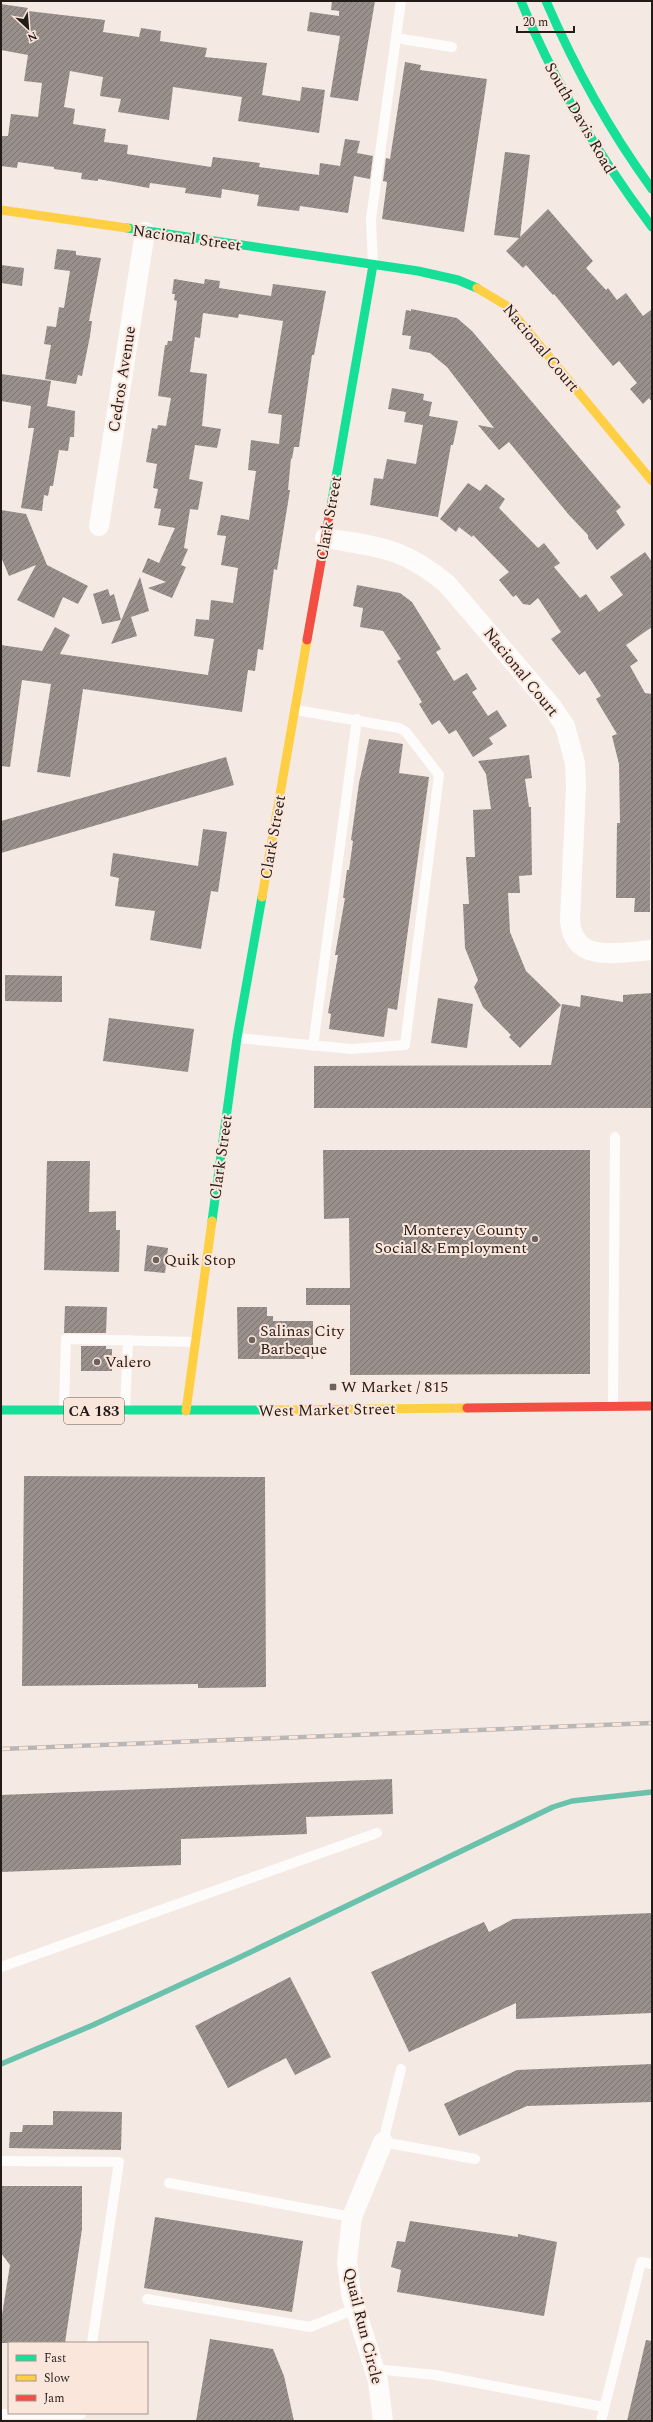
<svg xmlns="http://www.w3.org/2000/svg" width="653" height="2422" viewBox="0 0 653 2422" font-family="Spectral,serif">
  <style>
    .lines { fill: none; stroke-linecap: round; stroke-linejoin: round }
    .stream { stroke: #6ac2ac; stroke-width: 5.5 }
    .building { fill: url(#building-hatch) }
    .lane { stroke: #fdfcfb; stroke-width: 10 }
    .street { stroke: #fdfcfb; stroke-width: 20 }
    .fast { stroke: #16e098; stroke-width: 9 }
    .slow { stroke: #ffcf43; stroke-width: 9 }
    .jam { stroke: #f24e42; stroke-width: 9 }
    .rail-casing { stroke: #b9b7b6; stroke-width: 4.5 }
    .rail { stroke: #fbe6dc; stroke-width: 3; stroke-dasharray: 9; stroke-linecap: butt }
    .poi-dot { fill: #6c635f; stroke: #fbe6dc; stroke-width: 1.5 }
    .labels { text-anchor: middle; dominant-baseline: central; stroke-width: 4; stroke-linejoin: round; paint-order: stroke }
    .shield { fill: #fbe6dc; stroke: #635853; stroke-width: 1 }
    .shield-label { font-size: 15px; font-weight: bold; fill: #221b18 }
    .street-label { font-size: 16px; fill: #221b18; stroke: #fbe6dc }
    .poi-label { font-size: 16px; fill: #221b18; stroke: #fbe6dc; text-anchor: start }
  </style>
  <defs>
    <pattern id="building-hatch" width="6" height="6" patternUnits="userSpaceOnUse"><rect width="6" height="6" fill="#99908c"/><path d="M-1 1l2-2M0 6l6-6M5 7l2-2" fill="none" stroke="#7c7571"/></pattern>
  </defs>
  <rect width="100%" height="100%" fill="#f4e9e3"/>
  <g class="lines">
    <path class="stream" d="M1,2064L93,2025L234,1960L553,1807L572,1801L652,1792"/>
  </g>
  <g class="building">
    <path d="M332,1H375L358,101L330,97L340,36L307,31L310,12L339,16V11L331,10Z"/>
    <path d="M1,4L28,8V11L105,20L103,32L139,37L141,28L161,31L160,41L207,48L205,57L267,63L262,95L300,101L302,87L325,90L319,133L238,121L242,97L173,87L169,120L118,112L121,99L100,96L103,77L70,71L64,107L75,109L73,124L106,129L104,142L128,145L127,154L211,167L213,157L260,163L259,167L319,175L320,163L340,166L345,139L360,141L357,153L373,156L370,179L354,176L348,213L300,206L299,211L257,206L259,195L222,189L221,198L185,193L186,188L150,183L149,188L98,179V181L81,179L82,173L54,169V167L18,162L17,168L1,166V136H8L11,114L38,117L42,83L24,81L28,55L1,50Z"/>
    <path d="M405,62L421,65L420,70L487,79L464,232L382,219L387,182L383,181L386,158L390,159Z"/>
    <path d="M505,152L530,155L520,237L548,209L593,261L586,268L606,290L608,288L617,300L626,293L643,316L652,309V402L649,398L643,404L630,389L637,383L619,361L613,366L554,294L553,295L526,265L523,268L506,251L519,238L494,235Z"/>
    <path d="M57,249L76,251V255L101,258L89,321H92L90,336L82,376L78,375L76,384L45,379L51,345L44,344L47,326L56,327L59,307L64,308L70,271L54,269Z"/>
    <path d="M1,265L24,268L22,286L1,283Z"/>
    <path d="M174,279L204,284L205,279L220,281L219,288L271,296L273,284L326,291L314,355H312L299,447H294L292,459L291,458L288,490H290L277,570L274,569L263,650L258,649L255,671L248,670L242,712L83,689L70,777L37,772L51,684L22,680L10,767L1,766V645L42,651L55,627L70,635L60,654L208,675L214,639L194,636L196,619L209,620L211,600L233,603L238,568L221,565L226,536L217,535L221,515L249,520L256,471L248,470L251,440L279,444L282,415L268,413L283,321L239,314L238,318L203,313L200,338L195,337L190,372L207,374L202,426L221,429L217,448L195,445L189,479L203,482L198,510L190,509L184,548L188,549L181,565L186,567L172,598L148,588L166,582L142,572L148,558L159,563L175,528L158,525L161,509L154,508L158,489L153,488L157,464L146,462L152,428L157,429L158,425L166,426L171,398L158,396L165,345H167L168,341H172L177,301L174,300L175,294H172Z"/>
    <path d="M411,309L457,318L472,331L621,507L616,511L625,525L597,550L588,538V535L569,515L509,442L499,450L478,425L494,428L447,367L430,353L409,349L411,336L402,335L406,310L411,311Z"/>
    <path d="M1,374L51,381L47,406L75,411L74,437H70L68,451L59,450L53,486H50L48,496L44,495L42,511L21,508L34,428H28L31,406L1,401Z"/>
    <path d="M392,388L424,394L423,400L432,402L429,416L458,421L453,445H451L438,517L370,505L374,478L383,479L387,459L416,464L423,425L404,422L406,412L388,409Z"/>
    <path d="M468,483L480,491L486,484L505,499L499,508L538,548L544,543L560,563L554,567L580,598L586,594L599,612L623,595L610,577L645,552L652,562V627L626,645L638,661L630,666L645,693L652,694L650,912H634L635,898H616L617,823H620L619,764L612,736L617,734L596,699L601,696L585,671L579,675L551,639L561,632L538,598L530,605L523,604L516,595L513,597L499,580L509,572L473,535L472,537L459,527L456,532L440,519Z"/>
    <path d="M1,510L26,514L47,565L88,586L78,604L63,597L54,618L17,600L36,565L9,576L1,557Z"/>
    <path d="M140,577L149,611L131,617L137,636L111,644Z"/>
    <path d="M357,585L400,593L412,602L441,649L436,652L454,681L467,673L477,689L472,692L488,716L497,710L507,726L489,738L493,744L473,757L456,730L449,734L439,720L432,725L419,704L422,702L397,661L401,659L383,631L360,627L363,608L353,606Z"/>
    <path d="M108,589L110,596L114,594L121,620L102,624L93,594Z"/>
    <path d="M369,739L403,744L399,773L429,777L397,1010L388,1008L384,1037L329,1029L331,1014L328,1013L338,955H335L345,898H343L347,870H349L353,841L351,840L359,783Z"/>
    <path d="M529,755L532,778L525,779L529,807H531L532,875L519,876L520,893H508L510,932L526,971L561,1005L520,1048L509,1037L511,1035L483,1007L474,987L478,980L465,948L463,904H469L466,857H475L473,810L491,809L486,774L478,761Z"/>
    <path d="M226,757L234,785L1,853V821Z"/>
    <path d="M203,829L227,832L218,892L211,891L201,949L150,940L155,911L115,906L119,878L110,876L113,853L198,866Z"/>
    <path d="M5,975L62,976V1002L5,1001Z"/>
    <path d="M652,993V1108H314V1066L551,1065L562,1004L580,1007L581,995L623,1002V995Z"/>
    <path d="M438,998L473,1004L467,1048L431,1043Z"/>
    <path d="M109,1018L194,1029L188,1072L103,1061Z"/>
    <path d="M323,1150H590V1374L350,1375V1305H306V1288H350L349,1218L324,1219Z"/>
    <path d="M47,1161H90L89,1212L116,1211V1230H120L119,1272L44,1270Z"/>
    <path d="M147,1245L168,1248L165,1273L144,1271Z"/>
    <path d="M65,1306L107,1307L106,1333H64Z"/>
    <path d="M237,1307H267V1316H273V1321H313V1359H238Z"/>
    <path d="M81,1346H106V1349H112V1371H81Z"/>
    <path d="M24,1476L265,1477L266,1687L198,1688V1684L22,1686Z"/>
    <path d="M392,1779L393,1814L306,1817L307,1834L181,1839V1865L1,1872V1795Z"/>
    <path d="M652,1913V2013L516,2019V2003L409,2052L371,1972L484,1922L489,1932L513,1919Z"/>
    <path d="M290,1977L331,2057L295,2075L286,2058L228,2088L195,2026Z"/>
    <path d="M652,2064V2102L527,2106L459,2136L444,2104L517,2070Z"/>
    <path d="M53,2111L122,2112L121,2150L9,2148L10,2132H22L23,2125H53Z"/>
    <path d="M1,2186H82V2229L65,2343H1V2321L10,2265L1,2253Z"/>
    <path d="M155,2217L303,2241L292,2312L144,2288Z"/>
    <path d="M410,2221L518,2237V2234L557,2242L544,2316L397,2292L401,2270L391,2267L397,2241L405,2242Z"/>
    <path d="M210,2339L273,2349L284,2376L294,2421H196Z"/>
    <path d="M646,2340L652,2341V2421H627Z"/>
  </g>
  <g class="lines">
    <g class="lane">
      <path d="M396,38L452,47"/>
      <path d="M373,265L371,219L401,1"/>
      <path d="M237,1038L351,1049L405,1045L439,775L406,732L399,728L296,710"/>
      <path d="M313,1046L357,719"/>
      <path d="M613,1406L615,1137"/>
      <path d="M64,1410L66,1339L195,1342"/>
      <path d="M125,1411L128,1340"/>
      <path d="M1,1967L377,1833"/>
      <path d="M401,2069L383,2142L475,2159"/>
      <path d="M1,2161L119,2162L92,2343"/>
      <path d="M169,2183L352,2217"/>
      <path d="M147,2299L310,2327L355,2309"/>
      <path d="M375,2369L435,2375L604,2407"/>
      <path d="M1,2414H81"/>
      <path d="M601,2421L641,2262L652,2264"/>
    </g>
    <g class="street">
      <path d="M99,526L145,232"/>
      <path d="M325,538C379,547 403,547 447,584L553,708L565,726L575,763L576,786L570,921C574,965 621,952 652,950"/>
      <path d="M383,2421L378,2381L351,2294L347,2262L352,2217L383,2142"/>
    </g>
    <g class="fast">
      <path d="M521,1C554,83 599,156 652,227"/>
      <path d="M546,1C575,68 609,130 652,189"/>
      <path d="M127,228L418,271L458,280L477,288"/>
      <path d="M331,506L373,265"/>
      <path d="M212,1221L237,1038L262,897"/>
      <path d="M1,1410H275"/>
    </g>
    <g class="slow">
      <path d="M1,210L127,228"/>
      <path d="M477,288L507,306L652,481"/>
      <path d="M262,897L307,640"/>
      <path d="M275,1410L467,1408"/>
      <path d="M186,1411L212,1221"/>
    </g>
    <g class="jam">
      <path d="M307,640L331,506"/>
      <path d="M467,1408L652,1406"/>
    </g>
    <g class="rail-casing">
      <path id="rail" d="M1,1749L652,1723"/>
    </g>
    <use href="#rail" class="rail"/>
  </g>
  <g class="poi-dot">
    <circle cx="535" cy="1239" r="4"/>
    <circle cx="156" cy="1260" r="4"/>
    <circle cx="252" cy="1340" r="4"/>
    <circle cx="97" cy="1362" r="4"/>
    <rect x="329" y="1383" width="8" height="8" rx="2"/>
  </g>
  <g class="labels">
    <rect class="shield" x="64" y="1398" width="60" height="26" rx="3"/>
    <g class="shield-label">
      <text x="94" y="1411">CA 183</text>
    </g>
    <g class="street-label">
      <text transform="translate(580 118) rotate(60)">South Davis Road</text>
      <text transform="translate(187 238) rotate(8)">Nacional Street</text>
      <text transform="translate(541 348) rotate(50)">Nacional Court</text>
      <text transform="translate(122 379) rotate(-81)">Cedros Avenue</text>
      <text transform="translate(329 518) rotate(-80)">Clark Street</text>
      <text transform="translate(521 672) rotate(51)">Nacional Court</text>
      <text transform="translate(273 837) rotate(-80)">Clark Street</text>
      <text transform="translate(221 1157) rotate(-82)">Clark Street</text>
      <text transform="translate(327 1410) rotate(-1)">West Market Street</text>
      <text transform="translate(363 2326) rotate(76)">Quail Run Circle</text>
    </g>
    <g class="poi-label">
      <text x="527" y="1230" text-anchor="end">Monterey County<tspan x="527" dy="18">Social &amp; Employment</tspan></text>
      <text x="164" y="1260">Quik Stop</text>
      <text x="260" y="1331">Salinas City<tspan x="260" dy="18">Barbeque</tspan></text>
      <text x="105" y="1362">Valero</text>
      <text x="341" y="1387">W Market / 815</text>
    </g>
  </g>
  <rect width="653" height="2422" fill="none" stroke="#221b18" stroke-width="4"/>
  <rect x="8" y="2342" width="140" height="72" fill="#fbe6dc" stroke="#a4958e"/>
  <rect x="16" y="2355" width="20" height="6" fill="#16e098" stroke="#a4958e"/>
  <text x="44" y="2362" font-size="12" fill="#221b18">Fast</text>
  <rect x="16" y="2375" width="20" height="6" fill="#ffcf43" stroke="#a4958e"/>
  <text x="44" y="2382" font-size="12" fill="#221b18">Slow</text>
  <rect x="16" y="2395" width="20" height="6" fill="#f24e42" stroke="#a4958e"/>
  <text x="44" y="2402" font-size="12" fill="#221b18">Jam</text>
  <g transform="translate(28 28) rotate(154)" stroke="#fbe6dc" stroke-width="3" paint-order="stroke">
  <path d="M0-3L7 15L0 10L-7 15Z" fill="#221b18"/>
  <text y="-6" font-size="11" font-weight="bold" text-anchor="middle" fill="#221b18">N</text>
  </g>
  <path d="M517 26v6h57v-6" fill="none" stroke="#221b18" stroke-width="2"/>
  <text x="523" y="26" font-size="12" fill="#221b18" stroke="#fbe6dc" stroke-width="3" paint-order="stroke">20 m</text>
</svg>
